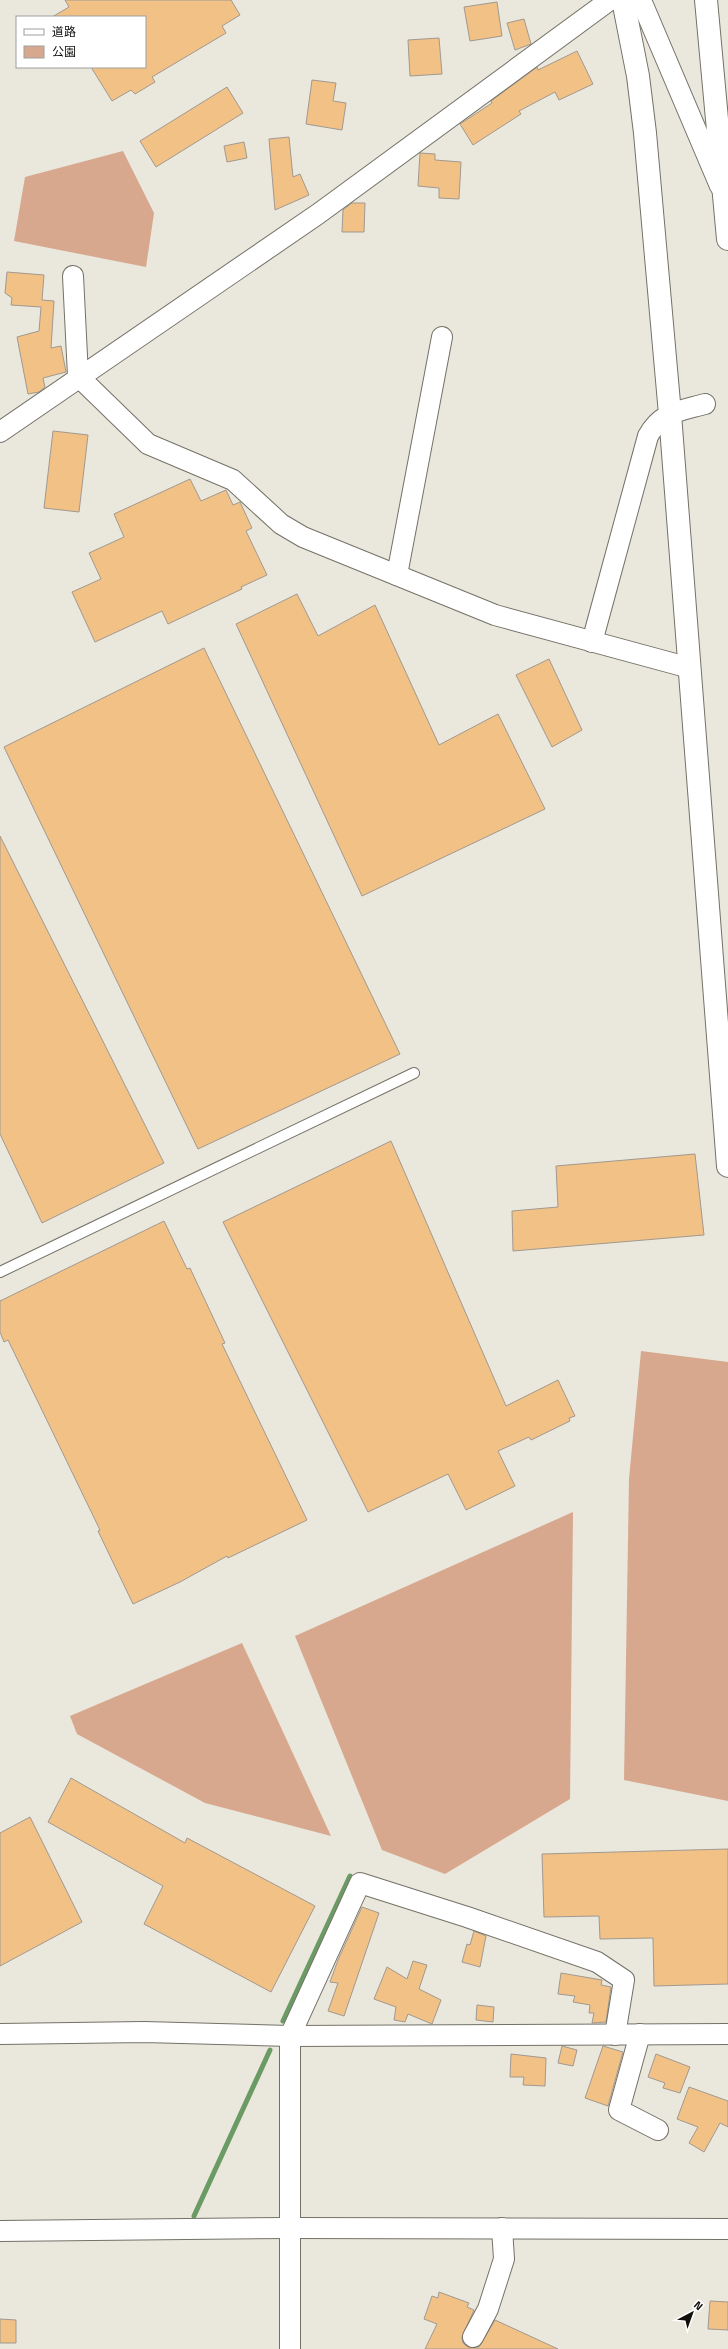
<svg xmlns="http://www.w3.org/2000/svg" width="728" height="2349" viewBox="0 0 728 2349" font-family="'Titillium Web','Noto Sans JP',sans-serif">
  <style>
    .green { fill: #d7a78e }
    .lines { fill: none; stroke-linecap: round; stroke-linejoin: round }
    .stream { stroke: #6b9b64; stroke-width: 5 }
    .building { fill: #f2c186; stroke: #a19990 }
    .service-casing { stroke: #747167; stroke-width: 12 }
    .minor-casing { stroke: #747167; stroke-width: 22 }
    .tertiary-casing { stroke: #747167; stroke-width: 24 }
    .service { stroke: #fff; stroke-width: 10 }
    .minor { stroke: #fff; stroke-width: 20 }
    .tertiary { stroke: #fff; stroke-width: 22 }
  </style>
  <rect width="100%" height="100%" fill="#eae7dc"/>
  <g class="green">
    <path d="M123,151L154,213L146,267L14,241L25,177Z"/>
    <path d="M641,1351L728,1362V1801L624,1780L629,1479Z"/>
    <path d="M573,1512L570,1799L445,1874L382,1850L295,1636Z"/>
    <path d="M242,1643L331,1836L205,1803L77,1734L70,1716Z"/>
  </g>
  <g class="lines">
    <g class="stream">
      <path d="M283,2021L350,1876"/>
      <path d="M194,2216L270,2050"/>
    </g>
  </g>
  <g class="building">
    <path d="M65,0H231L240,15L222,26L226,33L152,77L155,82L135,94L131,90L112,101L91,67H145V17H52L69,7Z"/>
    <path d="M497,2L502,36L470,41L464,7Z"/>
    <path d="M524,19L531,44L515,50L507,23Z"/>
    <path d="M439,38L442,74L410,76L408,40Z"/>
    <path d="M577,51L593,84L559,100L555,92L519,111L521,114L473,145L460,124L492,103L491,101L537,67L538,70Z"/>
    <path d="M312,80L336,83L333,101L346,103L342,130L306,124Z"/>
    <path d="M227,87L243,113L156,167L140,141Z"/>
    <path d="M289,137L293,177L300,174L309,195L275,210L269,139Z"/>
    <path d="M244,142L247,158L227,162L224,146Z"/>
    <path d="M420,153L435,154V160L461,162L459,199L439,198V188L418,186Z"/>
    <path d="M352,203H365L364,232H342L343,210Z"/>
    <path d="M7,272L44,275L42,300L54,301L51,348L61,346L66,372L43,378L45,387L39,392L28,394L17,337L39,331L41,307L11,305L12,298L5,293Z"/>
    <path d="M53,431L88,435L79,512L44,508Z"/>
    <path d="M190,479L201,501L226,490L233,505L240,502L252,528L246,531L267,575L241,587L242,589L168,624L162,611L95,642L72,592L101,579L89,553L124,537L114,514Z"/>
    <path d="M297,594L318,636L375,605L439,745L498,714L545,809L362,896L236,624Z"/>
    <path d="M204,648L400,1054L198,1149L4,747Z"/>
    <path d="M549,659L582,730L552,747L516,675Z"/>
    <path d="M0,836L164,1163L42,1223L0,1134Z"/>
    <path d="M391,1141L506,1406L558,1380L575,1416L569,1418L570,1421L531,1440L529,1437L498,1451L515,1486L466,1510L448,1474L368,1512L223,1222Z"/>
    <path d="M695,1154L704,1235L513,1251L512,1211L558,1207L556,1166Z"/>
    <path d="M164,1221L187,1269L190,1268L225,1343L222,1344L307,1520L228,1558L227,1556L180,1582L133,1604L98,1531L100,1530L8,1340L4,1342L0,1332V1301Z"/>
    <path d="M71,1778L185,1843L187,1838L315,1906L271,1992L144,1924L163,1886L48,1822Z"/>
    <path d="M30,1817L82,1922L0,1966V1833Z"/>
    <path d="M728,1849V1984L654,1986L653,1938L600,1939L599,1916L544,1917L542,1854Z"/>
    <path d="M362,1907L379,1913L344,2016L328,2011L338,1983L330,1982L338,1960Z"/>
    <path d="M474,1931L486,1936L480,1967L462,1962L467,1944L470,1945Z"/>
    <path d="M413,1961L427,1965L419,1989L441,2000L432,2024L408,2014L405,2022L394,2020L396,2007L374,1999L387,1967L407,1979Z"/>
    <path d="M561,1973L602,1980L601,1985L611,1987L606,2022L592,2023L594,2013H589L590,2005L573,2002L575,1996L558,1994Z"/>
    <path d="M477,2005L494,2007L493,2022L476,2020Z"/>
    <path d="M562,2046L577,2050L573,2066L558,2063Z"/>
    <path d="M603,2046L623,2052L608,2106L585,2098Z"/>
    <path d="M511,2054L546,2058L545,2086L523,2085L524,2077H510Z"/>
    <path d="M656,2054L690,2067L680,2093L663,2088L665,2083L648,2077Z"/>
    <path d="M689,2087L728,2101V2127L720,2123L704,2152L689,2143L698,2127L677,2119Z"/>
    <path d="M439,2292L469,2303L467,2307L474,2310L462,2337L463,2343L468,2347H479L495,2320L558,2349H425L437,2324L424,2319L432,2296L438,2298Z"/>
    <path d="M710,2301L728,2302V2330L708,2329Z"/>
    <path d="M0,2319L16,2320V2343H0Z"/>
  </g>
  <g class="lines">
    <g class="service-casing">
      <path id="service" d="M0,1272L414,1073"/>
    </g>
    <g class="minor-casing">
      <g id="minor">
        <path d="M634,0L643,5L720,186"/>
        <path d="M73,276L78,376L148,444L233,480L281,524L303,537L495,615L690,668"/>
        <path d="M0,432L318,214L610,0"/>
        <path d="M397,575L442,337"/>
        <path d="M592,642L648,436C661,412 680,411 705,404"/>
        <path d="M0,2034L144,2032L290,2036L728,2034"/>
        <path d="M640,2034L619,2110L658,2130"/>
        <path d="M0,2231L289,2228L728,2229"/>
        <path d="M473,2337L488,2309L504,2259L502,2228"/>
        <path d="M290,2349V2036L360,1883L467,1917L597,1962L624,1980L615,2035"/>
      </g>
    </g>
    <g class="tertiary-casing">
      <g id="tertiary">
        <path d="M623,0L638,76L645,133L670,414L728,1166"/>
        <path d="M706,0L728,239"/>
      </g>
    </g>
    <use href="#service" class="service"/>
    <use href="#minor" class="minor"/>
    <use href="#tertiary" class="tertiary"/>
  </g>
  <rect x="16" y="16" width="130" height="52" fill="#ffffff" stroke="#9f9f9e"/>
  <rect x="24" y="29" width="20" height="6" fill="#ffffff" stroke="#9f9f9e"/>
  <text x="52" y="36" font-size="12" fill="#100f0c">道路</text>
  <rect x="24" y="46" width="20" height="12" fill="#d7a78e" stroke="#9f9f9e"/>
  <text x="52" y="56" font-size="12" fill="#100f0c">公園</text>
  <g transform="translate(692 2313) rotate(41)" stroke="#ffffff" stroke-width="3" paint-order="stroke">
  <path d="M0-3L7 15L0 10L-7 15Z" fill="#100f0c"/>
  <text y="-6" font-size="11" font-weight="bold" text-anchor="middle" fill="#100f0c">N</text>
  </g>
</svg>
